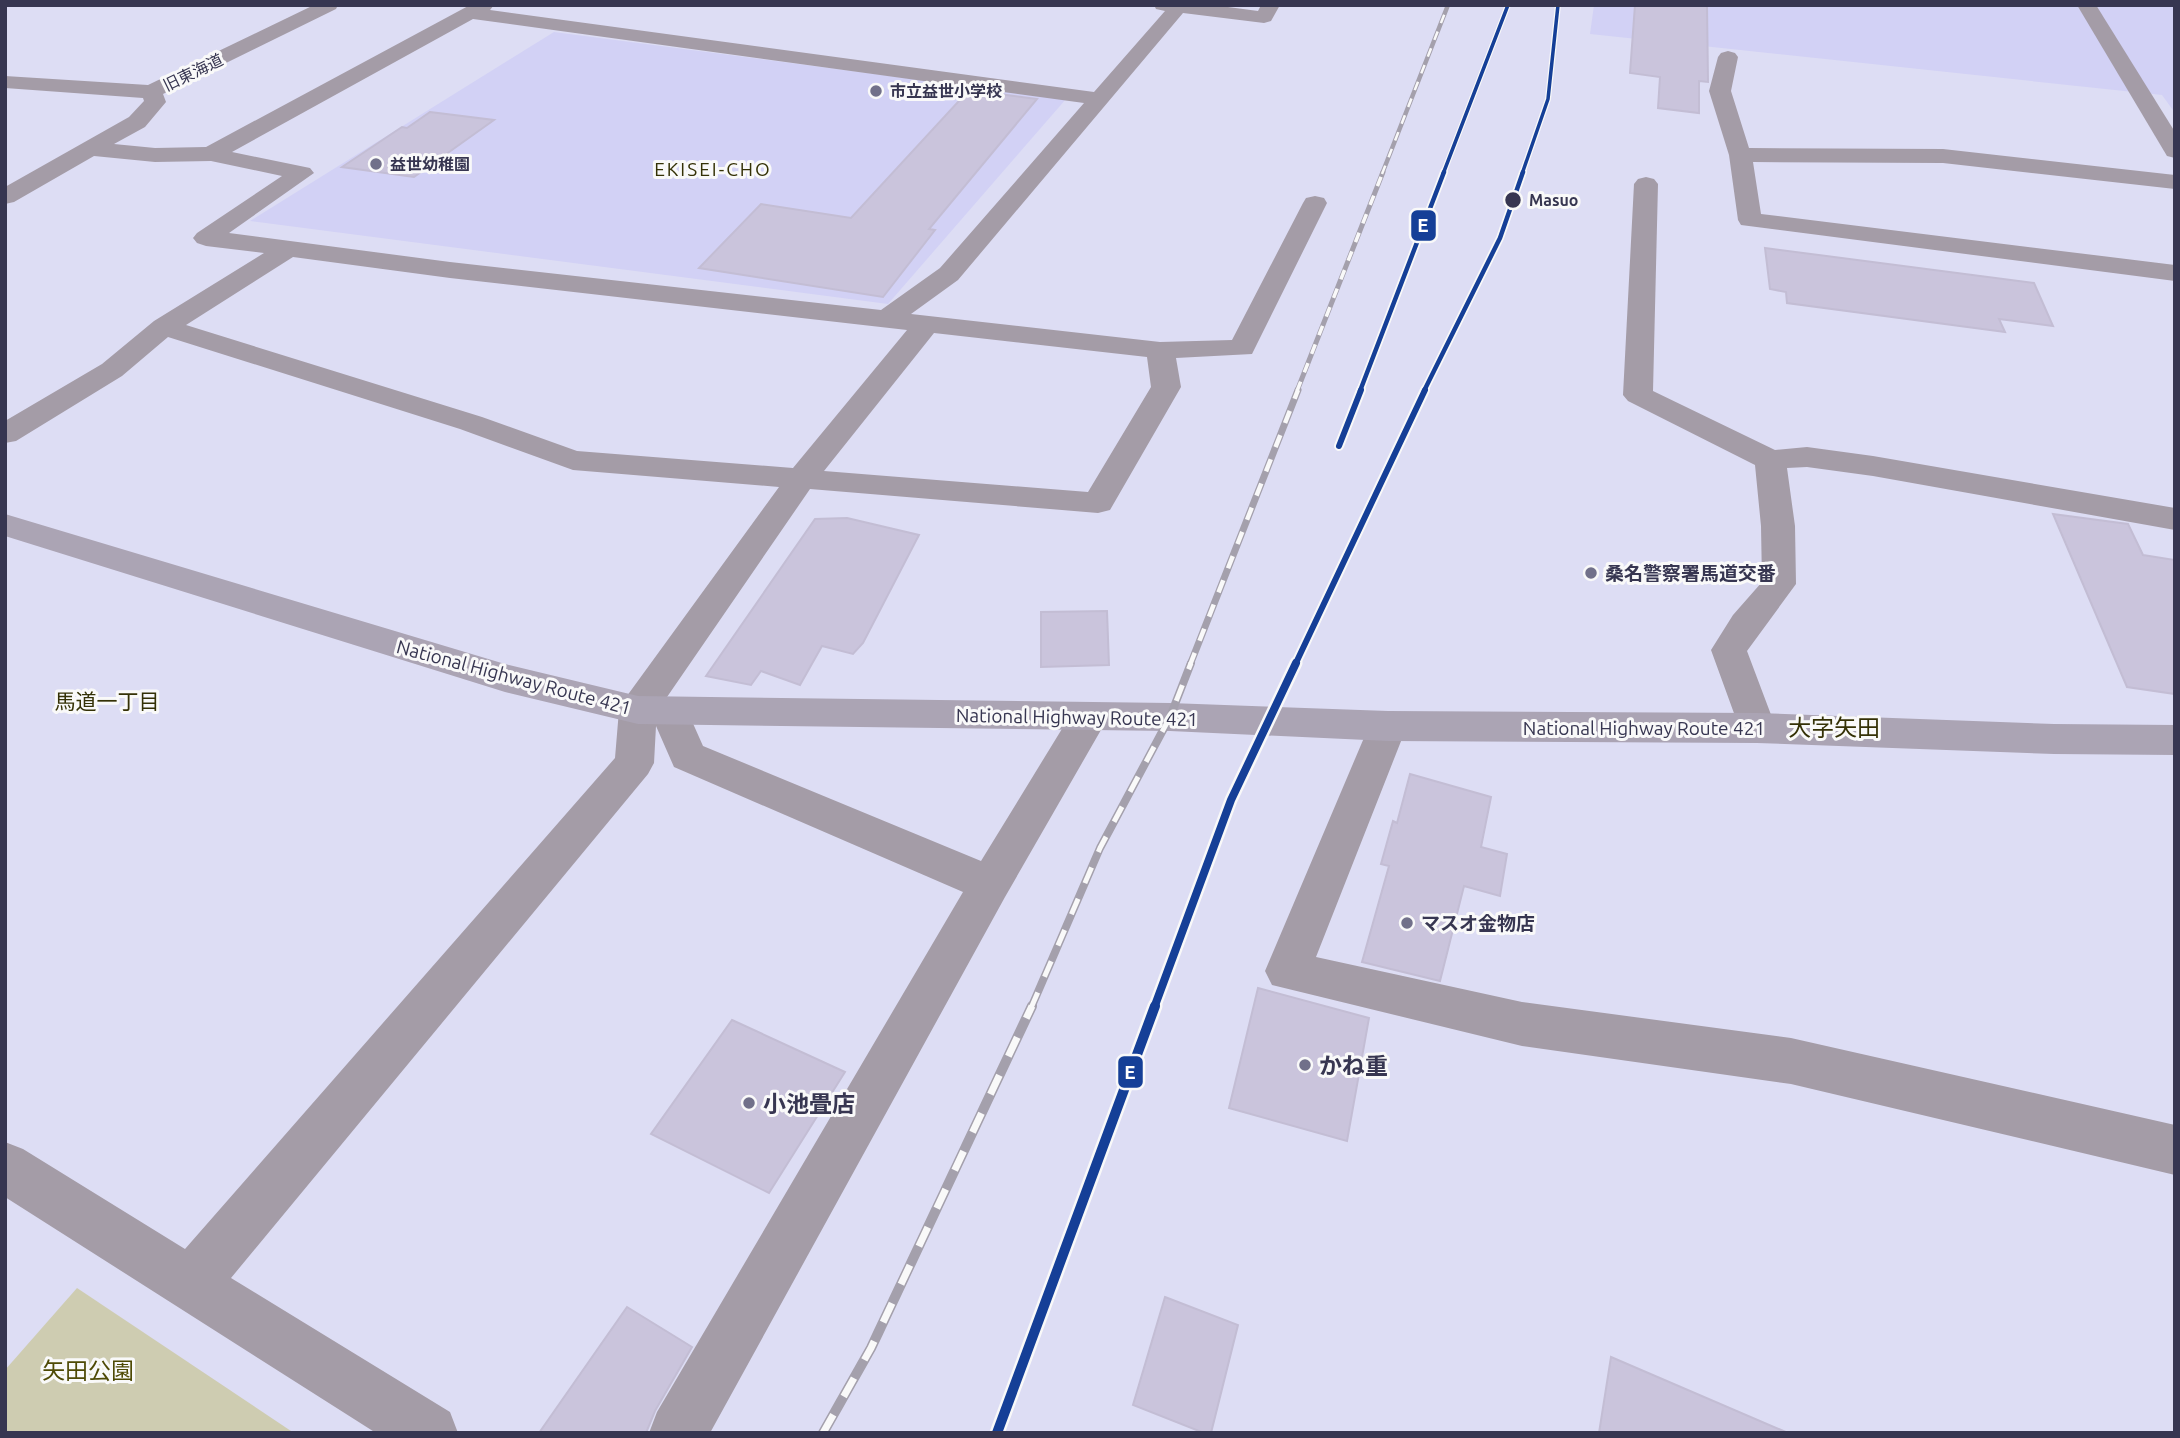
<svg xmlns="http://www.w3.org/2000/svg" width="2180" height="1438" viewBox="0 0 2180 1438" font-family="Ubuntu,'Noto Sans JP',sans-serif">
  <style>
    .built { fill: #d2d1f5 }
    .green { fill: #ceccb1 }
    .building { fill: #cac4dc; stroke: #c3bdd4; stroke-width: 2 }
    .lines { fill: none; stroke-linecap: round; stroke-linejoin: round }
    .street { fill: #a49ca7; fill-rule: evenodd }
    .highway { fill: #aba4b4; fill-rule: evenodd }
    .rail-far4-casing { stroke: #a4a0ac; stroke-width: 4.5 }
    .rail-far3-casing { stroke: #a4a0ac; stroke-width: 5 }
    .rail-far2-casing { stroke: #a4a0ac; stroke-width: 7 }
    .rail-far1-casing { stroke: #a4a0ac; stroke-width: 8 }
    .rail-casing { stroke: #a4a0ac; stroke-width: 10 }
    .rail-far4 { stroke: #f9f9f9; stroke-width: 2.5; stroke-dasharray: 9; stroke-linecap: butt }
    .rail-far3 { stroke: #f9f9f9; stroke-width: 3.5; stroke-dasharray: 10; stroke-linecap: butt }
    .rail-far2 { stroke: #f9f9f9; stroke-width: 4.5; stroke-dasharray: 13; stroke-linecap: butt }
    .rail-far1 { stroke: #f9f9f9; stroke-width: 5; stroke-dasharray: 17; stroke-linecap: butt }
    .rail { stroke: #f9f9f9; stroke-width: 7; stroke-dasharray: 21; stroke-linecap: butt }
    .rail-1-far4-casing { stroke: #f9f9f9; stroke-width: 6 }
    .rail-1-far3-casing { stroke: #f9f9f9; stroke-width: 8 }
    .rail-1-far2-casing { stroke: #f9f9f9; stroke-width: 10 }
    .rail-1-far1-casing { stroke: #f9f9f9; stroke-width: 13 }
    .rail-1-casing { stroke: #f9f9f9; stroke-width: 15 }
    .rail-1-far4 { stroke: #153f97; stroke-width: 3.5 }
    .rail-1-far3 { stroke: #153f97; stroke-width: 4.5 }
    .rail-1-far2 { stroke: #153f97; stroke-width: 6 }
    .rail-1-far1 { stroke: #153f97; stroke-width: 8 }
    .rail-1 { stroke: #153f97; stroke-width: 10 }
    .poi-dot { fill: #71708a; stroke: #f9f9f9; stroke-width: 2.5 }
    .stop-dot { fill: #373651; stroke: #f9f9f9; stroke-width: 2.5 }
    .labels { text-anchor: middle; dominant-baseline: central; stroke-width: 6; stroke-linejoin: round; paint-order: stroke }
    .far-street-label { font-size: 16px; fill: #373651; stroke: #f9f9f9 }
    .far-poi-label { font-size: 16px; font-weight: bold; fill: #373651; stroke: #f9f9f9; text-anchor: start }
    .far-stop-label { font-size: 16px; font-weight: bold; fill: #373651; stroke: #f9f9f9; text-anchor: start }
    .far-quarter-label { font-size: 19px; letter-spacing: 2px; fill: #343106; stroke: #f9f9f9 }
    .poi-label { font-size: 19px; font-weight: bold; fill: #373651; stroke: #f9f9f9; text-anchor: start }
    .street-label { font-size: 19px; fill: #373651; stroke: #f9f9f9 }
    .neighbourhood-label { font-size: 21px; fill: #343106; stroke: #f9f9f9 }
    .quarter-label { font-size: 23px; fill: #343106; stroke: #f9f9f9 }
    .near-poi-label { font-size: 23px; font-weight: bold; fill: #373651; stroke: #f9f9f9; text-anchor: start }
    .near-park-label { font-size: 23px; fill: #4e4a05; stroke: #f9f9f9 }
    .line-badge { stroke: #f9f9f9; stroke-width: 2.5 }
    .badge-label { font-size: 19px; text-anchor: middle; font-weight: bold; fill: #fff }
  </style>
  <rect width="100%" height="100%" fill="#ddddf4"/>
  <g class="built">
    <path d="M1594,5H2175V113L2162,95L1590,34Z"/>
    <path d="M554,32L1066,99L888,304L250,221Z"/>
  </g>
  <path class="green" d="M77,1288L294,1433H5V1370Z"/>
  <g class="building">
    <path d="M1635,5H1707L1708,82L1699,81V113L1658,108L1660,77L1630,73Z"/>
    <path d="M969,90L1037,99L929,229L935,230L883,297L699,268L761,204L851,218Z"/>
    <path d="M430,112L494,120L414,177L342,167L402,127L407,128Z"/>
    <path d="M1765,248L2034,283L2053,326L1999,319L2005,332L1787,303L1786,292L1770,289Z"/>
    <path d="M2053,514L2128,524L2143,555L2175,560V694L2127,687Z"/>
    <path d="M847,518L919,535L863,643L853,654L822,646L800,685L761,671L751,685L706,676L815,519Z"/>
    <path d="M1107,611L1109,665L1041,667V612Z"/>
    <path d="M1410,774L1491,797L1481,847L1507,854L1500,896L1464,886L1440,981L1362,962L1389,866L1381,864L1393,821L1397,823Z"/>
    <path d="M1258,988L1369,1018L1347,1141L1229,1108Z"/>
    <path d="M732,1020L845,1072L769,1193L651,1134Z"/>
    <path d="M1165,1297L1238,1325L1211,1433H1204L1133,1405Z"/>
    <path d="M627,1307L692,1347L655,1411L646,1433H539Z"/>
    <path d="M1611,1357L1788,1433H1599Z"/>
  </g>
  <g class="lines">
    <g class="street">
      <path d="M314,5H338L336,9L163,94L166,102L145,127L114,144L155,148L206,147L470,5H494L490,10L1094,92L1165,11L1156,9L1154,5H1213L1258,11L1261,5H1280L1271,21L1264,23L1183,13L958,280L911,314L1160,342L1232,340L1303,203L1306,198L1315,196L1324,198L1327,203L1252,354L1176,358L1181,387L1110,510L1098,513L810,489L667,697L683,701L703,746L981,861L1076,706L1090,702L1104,706L1109,716L1005,897L710,1433H649L657,1412L963,892L674,767L656,726L654,763L648,774L231,1278L450,1412L458,1433H376L5,1197V1142L23,1149L185,1249L615,758L619,710L624,700L779,487L573,470L460,429L168,337L122,376L16,441L5,443V421L102,364L154,321L264,253L206,246L197,243L193,238L197,233L282,176L211,161L155,162L94,156L14,202L5,204V187L129,117L144,101L143,98L5,88V76L148,85ZM473,19L1084,103L940,268L881,310L450,262L229,233L314,173L310,168L232,152ZM293,257L450,278L907,330L793,468L577,451L482,417L186,325ZM934,333L1147,357L1151,387L1088,492L824,471Z"/>
      <path d="M2077,5H2096L2175,132V158L2167,156L2164,151Z"/>
      <path d="M1728,51L1735,53L1738,57L1731,91L1749,148L1943,149L2175,175V189L1943,163L1753,162L1761,214L2175,265V281L1741,225L1738,220L1729,155L1709,91L1718,57L1721,53Z"/>
      <path d="M1646,177L1654,179L1658,184L1653,391L1775,450L1807,447L1873,456L2175,508V530L1873,476L1807,467L1787,468L1795,526L1796,584L1747,651L1776,728L1771,738L1757,743L1743,738L1711,650L1733,615L1762,582L1761,526L1755,465L1628,401L1623,395L1634,184L1638,179Z"/>
      <path d="M1388,711L1402,716L1407,726L1316,957L1522,1002L1791,1038L2175,1125V1175L1791,1084L1522,1046L1272,985L1265,971L1369,726L1374,716Z"/>
    </g>
    <path class="highway" d="M5,514L505,664L638,696L1170,703L1388,711L1757,713L2054,724L2175,725V755L2054,754L1757,743L1388,741L1170,731L638,724L505,692L5,536Z"/>
    <g class="rail-far4-casing">
      <path id="rail-far4" d="M1382,174L1448,5"/>
    </g>
    <g class="rail-far3-casing">
      <path id="rail-far3" d="M1297,391L1383,172"/>
    </g>
    <g class="rail-far2-casing">
      <path id="rail-far2" d="M1190,665L1298,390"/>
    </g>
    <g class="rail-far1-casing">
      <path id="rail-far1" d="M1031,1008L1100,848L1170,717L1191,663"/>
    </g>
    <g class="rail-casing">
      <path id="rail" d="M823,1433L871,1348L1032,1006"/>
    </g>
    <use href="#rail-far4" class="rail-far4"/>
    <use href="#rail-far3" class="rail-far3"/>
    <use href="#rail-far2" class="rail-far2"/>
    <use href="#rail-far1" class="rail-far1"/>
    <use href="#rail" class="rail"/>
    <g class="rail-1-far4-casing">
      <g id="rail-1-far4">
        <path d="M1443,174L1508,5"/>
        <path d="M1522,174L1548,99L1558,5"/>
      </g>
    </g>
    <g class="rail-1-far3-casing">
      <g id="rail-1-far3">
        <path d="M1360,391L1444,172"/>
        <path d="M1424,391L1500,238L1523,172"/>
      </g>
    </g>
    <g class="rail-1-far2-casing">
      <g id="rail-1-far2">
        <path d="M1339,446L1361,390"/>
        <path d="M1295,665L1425,390"/>
      </g>
    </g>
    <g class="rail-1-far1-casing">
      <path id="rail-1-far1" d="M1154,1008L1231,800L1296,663"/>
    </g>
    <g class="rail-1-casing">
      <path id="rail-1" d="M997,1433L1155,1006"/>
    </g>
    <use href="#rail-1-far4" class="rail-1-far4"/>
    <use href="#rail-1-far3" class="rail-1-far3"/>
    <use href="#rail-1-far2" class="rail-1-far2"/>
    <use href="#rail-1-far1" class="rail-1-far1"/>
    <use href="#rail-1" class="rail-1"/>
  </g>
  <g class="poi-dot">
    <circle cx="876" cy="91" r="7"/>
    <circle cx="376" cy="164" r="7"/>
    <circle cx="1591" cy="573" r="7"/>
    <circle cx="1407" cy="923" r="7"/>
    <circle cx="1305" cy="1065" r="7"/>
    <circle cx="749" cy="1103" r="7"/>
  </g>
  <circle class="stop-dot" cx="1513" cy="200" r="9"/>
  <g class="labels">
    <g class="far-street-label">
      <text transform="translate(193 72) rotate(-26)">旧東海道</text>
    </g>
    <g class="far-poi-label">
      <text x="890" y="91">市立益世小学校</text>
      <text x="390" y="164">益世幼稚園</text>
    </g>
    <g class="far-stop-label">
      <text x="1529" y="200">Masuo</text>
    </g>
    <g class="far-quarter-label">
      <text x="713" y="169">EKISEI-CHO</text>
    </g>
    <g class="poi-label">
      <text x="1605" y="573">桑名警察署馬道交番</text>
      <text x="1421" y="923">マスオ金物店</text>
    </g>
    <g class="street-label">
      <text transform="translate(514 677) rotate(15)">National Highway Route 421</text>
      <text transform="translate(1077 717) rotate(1)">National Highway Route 421</text>
      <text x="1644" y="728">National Highway Route 421</text>
    </g>
    <g class="neighbourhood-label">
      <text x="107" y="701">馬道一丁目</text>
    </g>
    <g class="quarter-label">
      <text x="1834" y="727">大字矢田</text>
    </g>
    <g class="near-poi-label">
      <text x="1319" y="1065">かね重</text>
      <text x="763" y="1103">小池畳店</text>
    </g>
    <g class="near-park-label">
      <text x="88" y="1370">矢田公園</text>
    </g>
  </g>
  <g class="line-badge">
    <rect x="1410" y="209" width="27" height="33" rx="7" fill="#153f97"/>
    <rect x="1117" y="1055" width="27" height="34" rx="7" fill="#153f97"/>
  </g>
  <g class="badge-label">
    <text x="1423" y="232">E</text>
    <text x="1130" y="1079">E</text>
  </g>
  <rect width="2180" height="1438" fill="none" stroke="#373651" stroke-width="14"/>
</svg>
